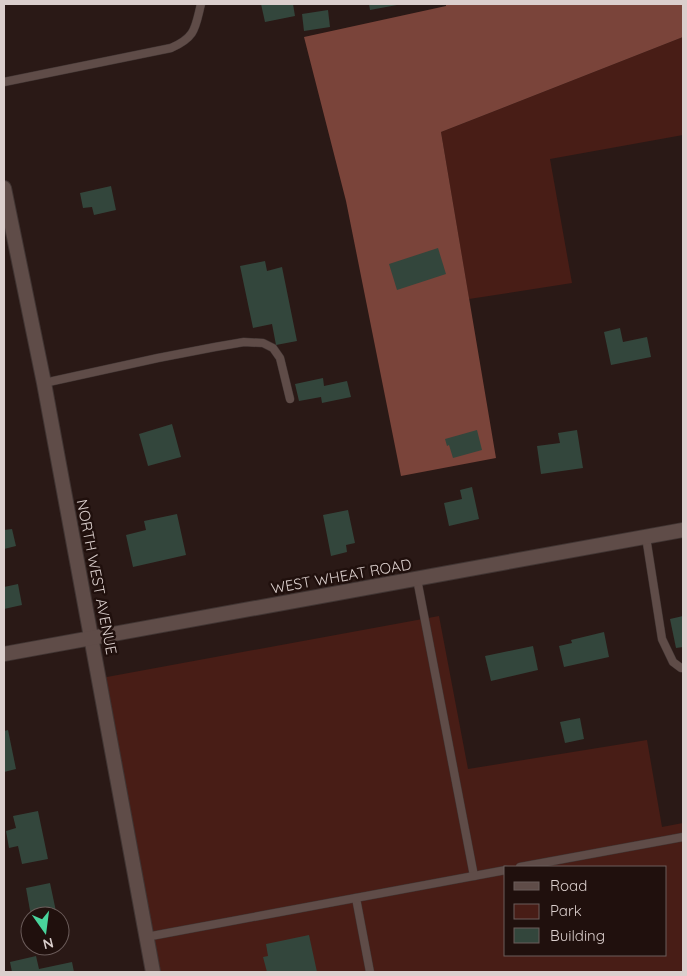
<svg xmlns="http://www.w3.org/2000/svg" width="687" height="976" viewBox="0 0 687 976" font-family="Quicksand,sans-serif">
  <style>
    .green { fill: #481d16; fill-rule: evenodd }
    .forest { fill: #7a443a }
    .building { fill: #33463c }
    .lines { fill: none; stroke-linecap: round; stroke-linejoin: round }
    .service-casing { stroke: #413533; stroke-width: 9 }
    .minor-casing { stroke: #413533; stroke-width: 16 }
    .tertiary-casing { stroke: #413533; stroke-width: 16 }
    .service { stroke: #5f4c48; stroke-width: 8 }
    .minor { stroke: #5f4c48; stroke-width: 14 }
    .tertiary { stroke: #5f4c48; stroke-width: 14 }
    .labels { text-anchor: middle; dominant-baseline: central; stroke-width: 5; stroke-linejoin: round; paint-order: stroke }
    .street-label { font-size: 15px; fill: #dbcfcd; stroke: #20100d }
  </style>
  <rect width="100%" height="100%" fill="#2a1916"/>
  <g class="green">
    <path d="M683,37V135L550,159L572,283L469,299L441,132Z"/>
    <path d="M439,616L468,769L647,740L662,827L683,823V972H152L96,679ZM506,867H666V955H506Z"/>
  </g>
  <path class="forest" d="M446,4H683V37L441,132L496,458L401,476L346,201L304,37L446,6Z"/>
  <g class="building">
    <path d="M261,4H293L295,16L265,22Z"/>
    <path d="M369,4H397V5L370,10Z"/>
    <path d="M328,10L330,27L304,31L302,14Z"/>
    <path d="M111,186L116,210L94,215L92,207L83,208L80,193Z"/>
    <path d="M438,248L446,274L397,290L389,264Z"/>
    <path d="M265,261L267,271L282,267L297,341L276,345L272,324L253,328L240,266Z"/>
    <path d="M620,328L623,342L647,337L651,357L611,365L604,332Z"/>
    <path d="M323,378L324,386L347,381L351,397L322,403L321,397L299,401L295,384Z"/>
    <path d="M172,424L181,457L148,466L139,434Z"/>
    <path d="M477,430L482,450L453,458L449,445L447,446L445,439Z"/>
    <path d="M577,430L583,468L541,474L537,446L560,443L558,433Z"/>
    <path d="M472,487L479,519L449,526L444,503L462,499L460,490Z"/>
    <path d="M348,510L355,543L346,545L347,552L331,556L323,515Z"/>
    <path d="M177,514L186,555L133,567L126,535L146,530L144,521Z"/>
    <path d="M12,529L16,546L4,549V530Z"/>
    <path d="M18,584L22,605L4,609V587Z"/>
    <path d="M683,616V647L676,648L670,619Z"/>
    <path d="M604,632L609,657L564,667L559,646L572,643L571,640Z"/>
    <path d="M533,646L538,670L491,681L485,656Z"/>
    <path d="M580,718L584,739L565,743L560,722Z"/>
    <path d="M8,730L16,769L4,772V731Z"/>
    <path d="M38,811L48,859L22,864L18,846L9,848L6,831L16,828L13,816Z"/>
    <path d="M50,883L57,916H31L26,888Z"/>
    <path d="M309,935L317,972H267L263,957L268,956L266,944Z"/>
    <path d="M36,956L39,969L72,962L74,972H12L10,962Z"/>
  </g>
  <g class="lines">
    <g class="service-casing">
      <g id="service">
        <path d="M4,82L171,48C196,37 195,28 201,4"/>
        <path d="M44,383L158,358L215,347L244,342L263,343L273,348L280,358L290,399"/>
        <path d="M646,537L662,639L673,662L681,668H683"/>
        <path d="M417,579L474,876"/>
        <path d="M520,867L683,837"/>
        <path d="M356,898L370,972"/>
        <path d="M146,937L506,870"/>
      </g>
    </g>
    <g class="minor-casing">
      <path id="minor" d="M4,188L44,383L153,972"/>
    </g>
    <g class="tertiary-casing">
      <path id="tertiary" d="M4,654L683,530"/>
    </g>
    <use href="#service" class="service"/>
    <use href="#minor" class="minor"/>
    <use href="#tertiary" class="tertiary"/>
  </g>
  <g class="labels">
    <g class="street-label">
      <text transform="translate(341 576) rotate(-10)">WEST WHEAT ROAD</text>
      <text transform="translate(97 577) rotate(79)">NORTH WEST AVENUE</text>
    </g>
  </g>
  <rect width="687" height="976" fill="none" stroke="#dbcfcd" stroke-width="10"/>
  <rect x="504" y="866" width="162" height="90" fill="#20100d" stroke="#6b5c5a"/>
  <rect x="514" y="882" width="25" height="8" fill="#5f4c48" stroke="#6b5c5a"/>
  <text x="550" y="891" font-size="15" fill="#dbcfcd">Road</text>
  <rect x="514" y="904" width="25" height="15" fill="#481d16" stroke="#6b5c5a"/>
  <text x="550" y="916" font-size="15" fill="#dbcfcd">Park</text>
  <rect x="514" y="928" width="25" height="15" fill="#33463c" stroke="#6b5c5a"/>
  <text x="550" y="941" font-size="15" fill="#dbcfcd">Building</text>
  <g transform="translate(45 931) rotate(166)"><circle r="24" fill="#20100d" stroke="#6b5c5a"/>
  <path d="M0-4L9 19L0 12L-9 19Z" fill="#49d49c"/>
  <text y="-8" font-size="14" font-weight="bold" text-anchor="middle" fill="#dbcfcd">N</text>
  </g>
</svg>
